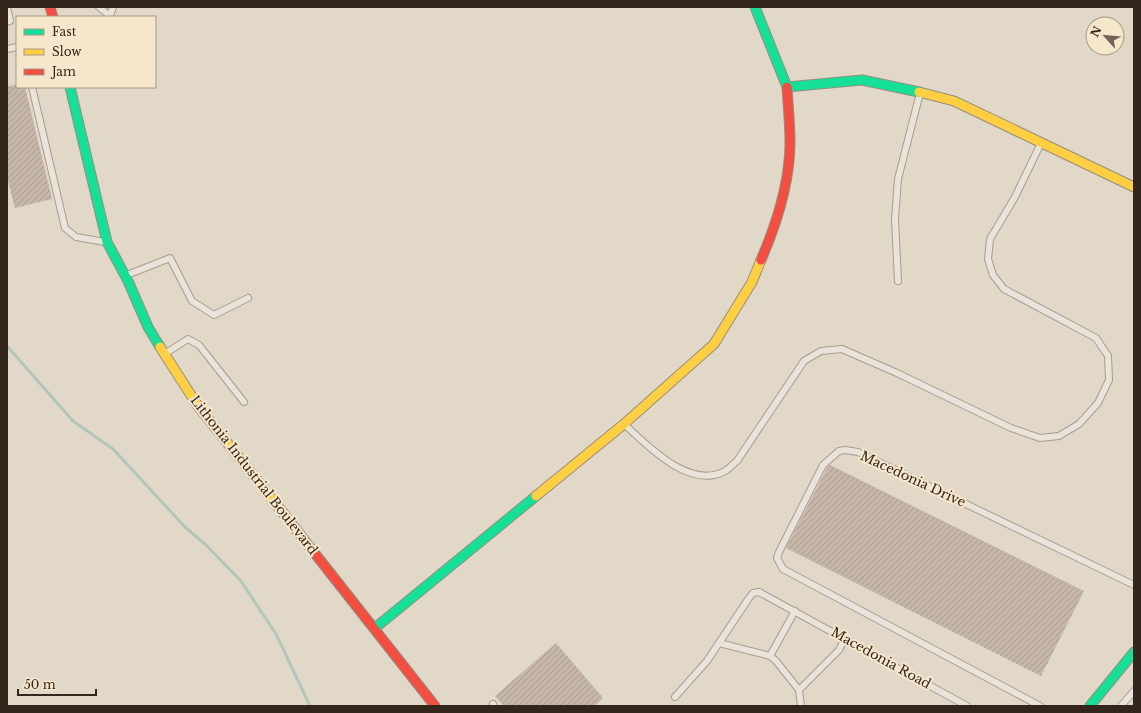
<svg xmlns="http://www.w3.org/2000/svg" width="1141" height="713" viewBox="0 0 1141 713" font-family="'Libre Baskerville',serif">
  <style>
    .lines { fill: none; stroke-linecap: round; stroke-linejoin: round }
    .stream { stroke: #b4c6ba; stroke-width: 3 }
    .building { fill: url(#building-hatch) }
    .lane-casing { stroke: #a69d91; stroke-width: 8 }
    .fast-casing { stroke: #968d81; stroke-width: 11 }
    .slow-casing { stroke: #968d81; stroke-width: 11 }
    .jam-casing { stroke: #968d81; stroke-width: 11 }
    .lane { stroke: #eae3d9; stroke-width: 6 }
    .fast { stroke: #16e098; stroke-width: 9 }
    .slow { stroke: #ffcf43; stroke-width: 9 }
    .jam { stroke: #f24e42; stroke-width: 9 }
    .labels { text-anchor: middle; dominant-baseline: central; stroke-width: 4; stroke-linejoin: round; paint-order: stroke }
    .street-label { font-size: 13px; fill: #34251b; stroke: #f5e6cc }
  </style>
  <defs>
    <pattern id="building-hatch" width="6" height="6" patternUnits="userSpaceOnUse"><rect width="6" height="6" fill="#c6b6a8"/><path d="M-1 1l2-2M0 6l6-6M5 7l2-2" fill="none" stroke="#ab9c90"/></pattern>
  </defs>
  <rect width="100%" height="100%" fill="#e2d8c7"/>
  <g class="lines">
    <path class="stream" d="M7,346L73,421L113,449L185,527L206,545L241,581L276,634L310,706"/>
  </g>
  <g class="building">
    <path d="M17,84V87H25L52,199L15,208L7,177V87Z"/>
    <path d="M830,465L1084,591L1041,676L786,548L827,468Z"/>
    <path d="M556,643L603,698L595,706H504L495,696Z"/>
  </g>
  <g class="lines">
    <g class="lane-casing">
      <g id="lane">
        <path d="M7,7L10,21L7,22"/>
        <path d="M99,7L110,16"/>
        <path d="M110,16L113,7"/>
        <path d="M7,49L17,47"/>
        <path d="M32,87L65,228L76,237L105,242"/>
        <path d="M127,275L170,258L192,301L214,315L248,298"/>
        <path d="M898,281L895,219L898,179L920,93"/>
        <path d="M166,353L188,339L199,345L244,402"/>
        <path d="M625,425C649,447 690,490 725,471C729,469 733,464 737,461L804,361L821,351L842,349L897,373L1011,428L1040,438L1059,436L1079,424L1098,403L1109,380L1108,356L1096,338L1004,289L993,275L988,259L990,239L1015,197L1040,145"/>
        <path d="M719,643L770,656L776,661L799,690"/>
        <path d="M770,656L795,611"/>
        <path d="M675,697L707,661L749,598L753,593L759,592L967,706"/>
        <path d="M493,704L494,706"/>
        <path d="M801,706L799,690L839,650L845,638"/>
        <path d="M1040,706L783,569L777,558L779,552L823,465L839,451L845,450L858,452L1134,585"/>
        <path d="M1121,706L1134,691"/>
      </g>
    </g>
    <g class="fast-casing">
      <g id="fast">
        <path d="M755,7L787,87L862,80L919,92"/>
        <path d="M70,87L107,242L128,281L148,327L160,347"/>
        <path d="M375,628L536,496"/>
        <path d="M1090,706L1134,652"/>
      </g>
    </g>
    <g class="slow-casing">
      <g id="slow">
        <path d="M919,92L954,101L1134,187"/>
        <path d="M160,347L198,406L283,513"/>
        <path d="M536,496L624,424L714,344L752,282L761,260"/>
      </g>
    </g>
    <g class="jam-casing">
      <g id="jam">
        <path d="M50,7L53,17"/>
        <path d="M761,260C777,223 790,183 790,142C790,124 788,105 787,87"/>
        <path d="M283,513L435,706"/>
      </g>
    </g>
    <use href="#lane" class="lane"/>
    <use href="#fast" class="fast"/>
    <use href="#slow" class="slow"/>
    <use href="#jam" class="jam"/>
  </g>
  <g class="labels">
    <g class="street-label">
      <text transform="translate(254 475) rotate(52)">Lithonia Industrial Boulevard</text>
      <text transform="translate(913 479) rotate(25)">Macedonia Drive</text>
      <text transform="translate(881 658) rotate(29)">Macedonia Road</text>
    </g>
  </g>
  <rect width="1141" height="713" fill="none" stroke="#34251b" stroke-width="16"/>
  <rect x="16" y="16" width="140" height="72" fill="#f5e6cc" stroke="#a89985"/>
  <rect x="24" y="29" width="20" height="6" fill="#16e098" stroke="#a89985"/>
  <text x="52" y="36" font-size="12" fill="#34251b">Fast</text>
  <rect x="24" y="49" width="20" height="6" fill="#ffcf43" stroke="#a89985"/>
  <text x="52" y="56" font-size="12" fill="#34251b">Slow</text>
  <rect x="24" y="69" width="20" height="6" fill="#f24e42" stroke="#a89985"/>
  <text x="52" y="76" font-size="12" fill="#34251b">Jam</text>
  <g transform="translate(1105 36) rotate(297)"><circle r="19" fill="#f5e6cc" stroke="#a89985"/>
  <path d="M0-3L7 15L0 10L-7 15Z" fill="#716457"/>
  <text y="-6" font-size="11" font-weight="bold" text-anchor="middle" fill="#34251b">N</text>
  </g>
  <path d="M18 689v6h78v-6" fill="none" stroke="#34251b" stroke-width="2"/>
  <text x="24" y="689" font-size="12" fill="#34251b" stroke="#f5e6cc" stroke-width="3" paint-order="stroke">50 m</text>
</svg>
